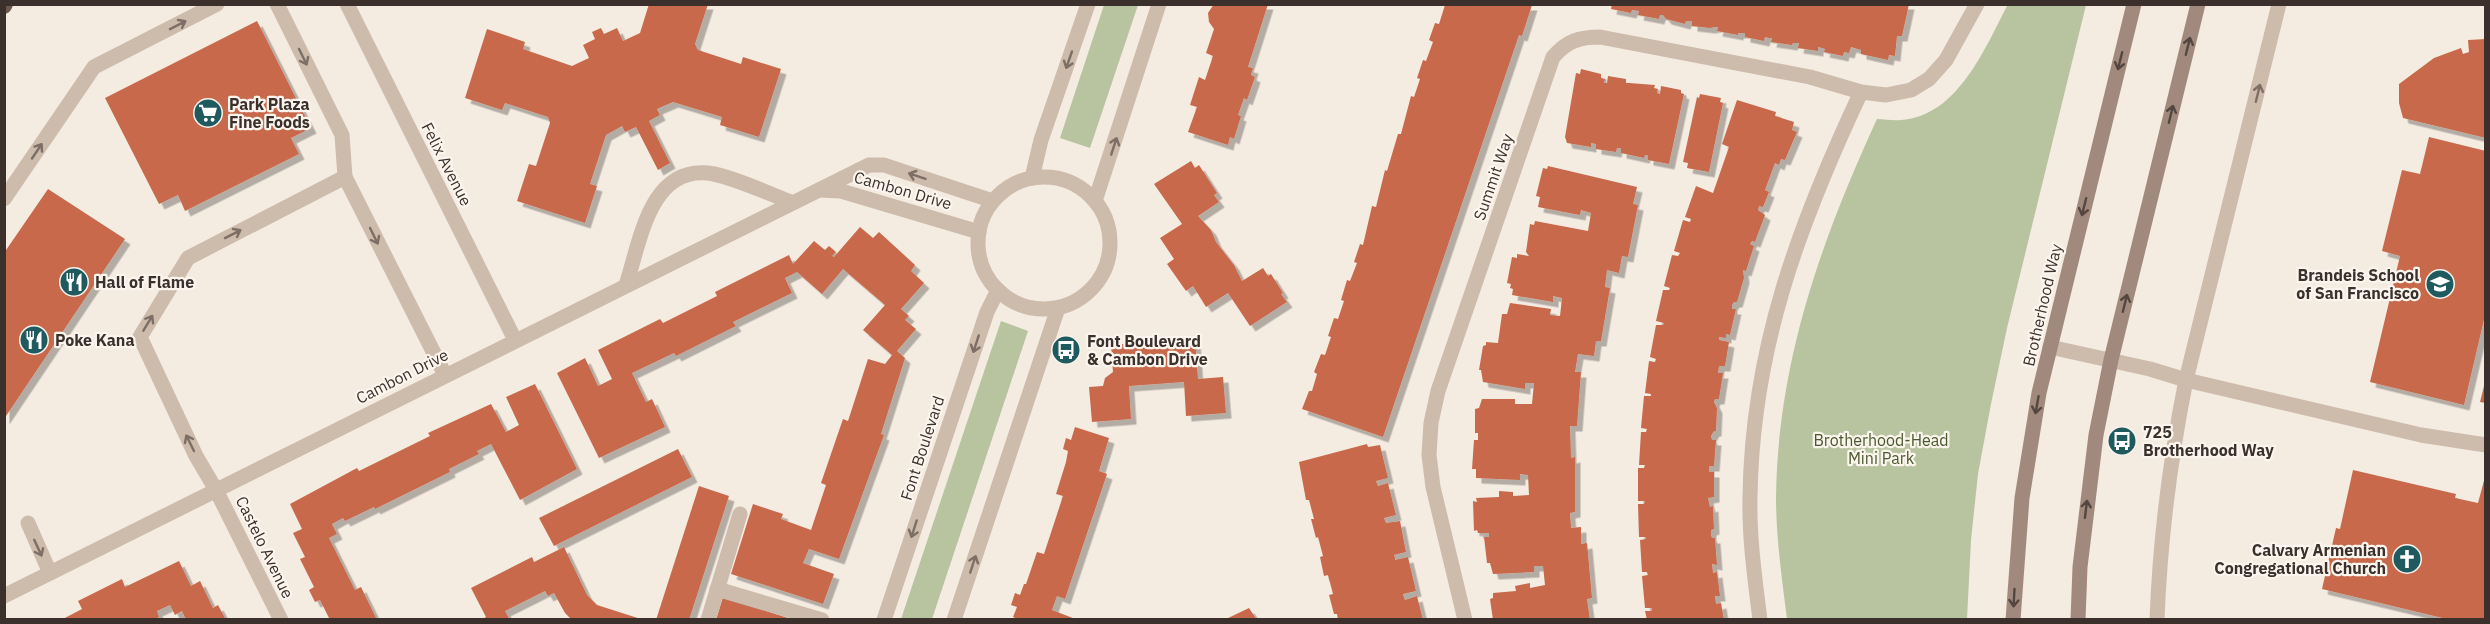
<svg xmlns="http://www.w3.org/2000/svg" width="2490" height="624" viewBox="0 0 2490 624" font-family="'IBM Plex Sans',sans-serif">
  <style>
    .green { fill: #b8c4a0 }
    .building { fill: #c8694b; filter: url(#shadow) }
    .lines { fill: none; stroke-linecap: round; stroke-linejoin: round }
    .service { stroke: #cdbbac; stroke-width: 15 }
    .minor { stroke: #cdbbac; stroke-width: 15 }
    .tertiary { stroke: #cdbbac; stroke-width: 15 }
    .secondary { stroke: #a18a7d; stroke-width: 15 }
    .trunk { stroke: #6c584f; stroke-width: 16 }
    .oneway { stroke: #7d6f65 }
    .oneway2 { stroke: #544640 }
    .labels { text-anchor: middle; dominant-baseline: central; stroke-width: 4.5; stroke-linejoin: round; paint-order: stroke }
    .poi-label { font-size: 16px; font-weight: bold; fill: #3b302b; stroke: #fbf5ee; text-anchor: start }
    .street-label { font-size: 16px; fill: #3b302b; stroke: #fbf5ee }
    .park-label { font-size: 16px; fill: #4a5a2e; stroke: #fbf5ee }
  </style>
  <defs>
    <filter id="shadow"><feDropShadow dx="5.5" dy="5.5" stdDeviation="0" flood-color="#0004"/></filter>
  </defs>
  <rect width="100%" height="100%" fill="#f4ebe1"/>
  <g class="green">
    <path d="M2008,4L2086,5L2007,328L1991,404L1978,474L1971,540L1967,619H1787C1782,579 1776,538 1776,497C1778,361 1821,241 1877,119C1885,119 1893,121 1901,120C1958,116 1985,48 2008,4Z"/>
    <path d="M1104,5H1138L1090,148L1060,138Z"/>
    <path d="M1001,321L1028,331L932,619H901Z"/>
  </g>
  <g class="building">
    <path d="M649,4H708L695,44L698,50L741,64L743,57L781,69L759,137L720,125L722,117L673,102L657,109L660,115L649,121L670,163L658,170L636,127L625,132L622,126L606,135L590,184L597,186L585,223L517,201L529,164L536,166L550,123L548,117L505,103L502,110L465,98L487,29L525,42L523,49L572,66L589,58L583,45L595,39L592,32L601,28L604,34L617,28L623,41L640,33Z"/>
    <path d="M1214,4H1268L1248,67L1253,68L1251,75L1255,77L1247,100L1244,98L1238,115L1241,116L1234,139L1230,137L1228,145L1188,132L1197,107L1190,105L1199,77L1205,80L1213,56L1206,53L1214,29L1209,22L1208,13Z"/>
    <path d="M1612,4H1909L1902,36H1897L1895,56L1889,55L1888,60L1861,54V50L1851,47L1849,53L1844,52L1843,56L1824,52L1825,49L1822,48L1818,47V51L1798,48L1799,43H1793L1792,45L1771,42L1772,38H1769L1765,37L1764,41L1745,37V33H1738V35L1717,31L1718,27H1715L1710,28L1692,26V21H1686L1685,24L1666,19L1663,15H1660L1659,19L1638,15L1639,11L1632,10L1631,13L1611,9Z"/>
    <path d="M1445,5H1532L1522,36L1519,35L1383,437L1302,409L1309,391H1312L1317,374L1314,372L1321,354L1325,355L1331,337L1328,336L1334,318L1338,319L1344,301L1341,300L1347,280L1350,281L1357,263L1354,262L1360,244L1363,245L1372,206L1376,207L1385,170L1387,171L1398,134H1401L1411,96L1414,97L1420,79L1417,78L1423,60L1426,61L1433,42L1429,40L1435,23L1439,24Z"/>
    <path d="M257,21L311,128L291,138L299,154L185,211L178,195L159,204L105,98Z"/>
    <path d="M2486,39V138L2403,118L2399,103V84L2434,58L2461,48L2463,54L2469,52L2468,40Z"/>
    <path d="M1581,69L1601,74V78L1605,79L1604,83H1607L1608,76L1626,79V83H1629L1655,85L1654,88L1658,89L1657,93L1660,94L1661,86L1681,90V93L1684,94L1669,164L1648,160V155H1645L1644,158L1621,153V148H1617L1616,152L1596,149V144L1591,143V147L1567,143L1565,137L1576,73L1580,74Z"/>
    <path d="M1700,94L1721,98L1720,102L1723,103L1709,172L1687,168L1688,163L1683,162L1697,97L1699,98Z"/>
    <path d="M1737,100L1776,112L1775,116L1794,122L1792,130L1797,132L1785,160L1781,159L1779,165L1775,163L1765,190L1769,192L1763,207L1759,206L1758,210L1765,215L1755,242L1752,241L1750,244L1754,246L1746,271L1743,270L1744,278L1737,302H1734L1732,305V309H1736L1730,335L1726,334V338L1719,337V340L1729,342L1725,366H1719L1718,373H1723L1719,399H1715L1714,402L1717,408L1716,431H1714L1711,436L1712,440H1716L1714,466H1709V472H1714V497L1708,498L1710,507L1713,506L1714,529L1711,530V535L1712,538H1715L1717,565L1712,564L1713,573L1717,572L1720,596H1715L1716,604L1721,603L1724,620H1647L1645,611H1652V608H1645L1642,576L1648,575L1647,572H1642L1640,540L1646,539V537H1639L1638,504H1644L1645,501H1638V468H1644L1645,465H1639L1641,432H1646L1647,429L1641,428L1644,396H1651V394L1645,393L1649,361L1655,362L1656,359L1650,357L1656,325H1663L1664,323L1656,321L1663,290H1669L1670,288L1664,286L1672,255L1678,256L1680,253L1674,251L1683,220L1690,222L1691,219L1685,217L1696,186L1713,193L1729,147L1722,144Z"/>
    <path d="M2429,137L2486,151V311L2464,405L2370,382L2400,256L2382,251L2402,170L2420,174Z"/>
    <path d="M1191,161L1195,168L1199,165L1217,193L1214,195L1219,202L1198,216L1211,230L1216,242L1234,265L1242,281L1263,268L1268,276L1271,274L1283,293L1281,294L1287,302L1250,326L1228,293L1206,307L1193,286L1186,291L1167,264L1174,259L1160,238L1182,224L1154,184Z"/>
    <path d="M1548,166L1637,187L1633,204L1638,205L1628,257L1622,256L1619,273L1607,270L1605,287L1610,288L1601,341H1596L1594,356L1578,354L1575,372H1581L1577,426H1570L1571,458L1575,457V512L1570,513L1571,528L1581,527V544L1587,543L1592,598L1587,599L1590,620H1493L1490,599L1493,598V593L1516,591L1515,586L1530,583V588L1545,585L1543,566H1534V572L1493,574L1490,563H1487L1484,537H1489V533H1478L1477,530L1474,531L1473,501L1477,502L1476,498L1499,497V491L1513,492V496L1529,495L1528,475L1520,474V480L1476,478V469H1472L1474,440H1478V433H1475V409L1479,408L1482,399H1515V404H1532L1534,383H1525V389L1483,382L1481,370H1479L1483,346L1486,345V342L1498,343L1502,314H1507L1510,303L1551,309L1550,315L1560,316L1562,298L1553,296V302L1512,295L1513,289L1510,288L1511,284L1507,283L1512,257L1517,258V254L1529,256L1526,252L1530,224L1534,225L1535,221L1588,231L1591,213L1581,210L1580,215L1538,207L1540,197L1536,196L1543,168L1547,169Z"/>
    <path d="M48,189L125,239L4,419V253Z"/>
    <path d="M860,227L873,238L879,232L915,265L911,271L924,283L901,309L909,316L905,320L916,329L897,351L905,358L881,434L884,435L839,559L809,549L803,563L834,574L823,604L731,574L753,504L783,514L781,519L811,530L826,485L821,483L843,419L848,421L868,359L885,364L892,355L863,330L885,305L843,269L822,294L797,272L785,278L792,293L733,322L736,326L676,356L674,353L632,373L646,402L652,399L665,427L599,458L557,373L585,358L598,386L612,379L598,350L660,319L663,323L717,296L715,292L789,255L793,264L814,241L825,250L829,246L836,252L832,256L834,257Z"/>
    <path d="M1195,338L1198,379L1223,377L1226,413L1186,416L1184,382L1129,386L1131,419L1092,422L1089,387L1103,386L1105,378L1113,372L1111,345Z"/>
    <path d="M2485,382H2486V403L2480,402Z"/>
    <path d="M535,384L577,469L520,500L491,444L477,451L479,454L449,469L450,472L375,509L374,507L345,521L343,518L332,524L337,534L329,538L355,590L361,587L377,620H330L320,600L315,602L309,590L314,587L300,559L305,557L293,533L302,529L290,504L357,468L359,471L430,436L428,433L491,404L506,432L519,425L506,397Z"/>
    <path d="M1075,427L1109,438L1099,471L1107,474L1065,599L1057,596L1052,610L1078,620H1020L1013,617L1017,607L1011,605L1015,593L1020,595L1024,584H1026L1037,552L1044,554L1063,496L1056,494L1066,462L1068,451L1063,449L1066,438L1071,440Z"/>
    <path d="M1367,444L1368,447L1380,445L1388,478L1376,481L1378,486L1388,483L1396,515L1384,518L1386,523L1400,521L1406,552L1394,555L1395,558V560L1408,557L1416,591L1403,594L1404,598L1405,600L1417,596L1423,620H1338L1337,614H1334L1329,595L1333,594L1328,575L1324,576L1320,557L1323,556L1318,537L1316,538L1311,519H1314L1309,500H1306L1299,462Z"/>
    <path d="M678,449L692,477L554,546L539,518Z"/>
    <path d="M2353,470L2456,494L2455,498L2478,503L2486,473V620H2451L2322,589L2336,528L2340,529Z"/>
    <path d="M699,486L729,496L689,620H656Z"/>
    <path d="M564,547L587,595L597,605L644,620H572L565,613L554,593L548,596L545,591L505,611L510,620H481L486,617L471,588L532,557L534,562Z"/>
    <path d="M179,561L191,586L200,581L213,608L218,605L226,620H186L182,611L175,615L170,605L157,611L159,617L154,620H61L82,609L78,601L122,579L125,587Z"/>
    <path d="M723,597L791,619V620H716Z"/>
    <path d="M1249,608L1257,620H1224Z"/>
  </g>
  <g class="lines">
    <g class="service">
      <path d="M277,4L342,135L345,177L445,375"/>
      <path d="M4,199L94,67L217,4"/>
      <path d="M626,285C640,243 649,167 708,173C731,176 767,193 791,202"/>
      <path d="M2050,347L2150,369L2186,380L2421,435L2486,445"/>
      <path d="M216,490L196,456L140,337L188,258L345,177"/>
      <path d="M28,523L50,573"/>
      <path d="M717,589L822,620"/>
      <path d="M708,620L740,514"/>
      <path d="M2157,620C2160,538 2170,460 2186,380L2279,4"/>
    </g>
    <g class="minor">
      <path d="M347,4L515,340"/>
      <path d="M819,190L841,191L979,232"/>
      <path d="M216,490L281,620"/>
      <path d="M4,596L869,165H884L993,201"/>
      <path d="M1465,620L1433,487L1429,455L1431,423L1438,391L1553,57C1567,41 1579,37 1600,37L1810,77L1861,92L1886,95L1911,90L1929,79L1946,60L1977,4"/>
      <path d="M1760,620C1755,579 1749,538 1750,497C1752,349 1799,224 1861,92"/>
    </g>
    <g class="tertiary">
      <circle cx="1044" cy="243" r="66"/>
      <path d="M1032,178L1041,140L1088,4"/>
      <path d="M1095,201L1159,4"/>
      <path d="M884,620L987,312L998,290"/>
      <path d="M954,620L1058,308"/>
    </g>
    <g class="secondary">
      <path d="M2013,620L2022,498L2039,393L2134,4"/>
      <path d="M2078,620L2080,567L2096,435L2111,360L2198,4"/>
    </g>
    <path class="trunk" d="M4,6L5,4"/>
  </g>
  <defs><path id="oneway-shaft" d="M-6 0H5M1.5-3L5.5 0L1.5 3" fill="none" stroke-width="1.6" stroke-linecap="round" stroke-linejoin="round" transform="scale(1.5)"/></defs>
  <g class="oneway">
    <use href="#oneway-shaft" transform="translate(178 25) rotate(-27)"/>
    <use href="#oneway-shaft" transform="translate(303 57) rotate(64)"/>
    <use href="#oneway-shaft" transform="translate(1069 60) rotate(109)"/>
    <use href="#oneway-shaft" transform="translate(2258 93) rotate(-76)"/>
    <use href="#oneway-shaft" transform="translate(1114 146) rotate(-72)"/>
    <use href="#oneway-shaft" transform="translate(37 151) rotate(-56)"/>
    <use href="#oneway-shaft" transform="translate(917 176) rotate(-161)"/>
    <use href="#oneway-shaft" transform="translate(233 234) rotate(-27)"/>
    <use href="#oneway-shaft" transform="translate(374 236) rotate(64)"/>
    <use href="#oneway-shaft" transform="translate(148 323) rotate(-59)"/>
    <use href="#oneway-shaft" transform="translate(976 344) rotate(108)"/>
    <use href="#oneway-shaft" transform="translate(190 443) rotate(-116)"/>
    <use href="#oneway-shaft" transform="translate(914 529) rotate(108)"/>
    <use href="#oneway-shaft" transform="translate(38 548) rotate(65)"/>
    <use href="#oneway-shaft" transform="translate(973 564) rotate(-72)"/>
  </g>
  <g class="oneway2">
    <use href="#oneway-shaft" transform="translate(2188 46) rotate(-76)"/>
    <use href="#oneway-shaft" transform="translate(2120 61) rotate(104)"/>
    <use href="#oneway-shaft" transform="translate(2171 114) rotate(-76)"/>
    <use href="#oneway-shaft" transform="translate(2084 207) rotate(104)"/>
    <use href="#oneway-shaft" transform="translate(2125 303) rotate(-76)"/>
    <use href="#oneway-shaft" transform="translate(2037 405) rotate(100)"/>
    <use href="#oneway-shaft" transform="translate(2086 509) rotate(-83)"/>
    <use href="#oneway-shaft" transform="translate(2014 598) rotate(93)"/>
  </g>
  <defs>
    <g id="supermarket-disc" transform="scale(1.5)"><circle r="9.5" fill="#1f5a5e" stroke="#fbf5ee"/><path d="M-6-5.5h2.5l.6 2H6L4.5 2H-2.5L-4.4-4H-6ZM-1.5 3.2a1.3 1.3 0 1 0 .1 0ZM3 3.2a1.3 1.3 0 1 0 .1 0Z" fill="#fff"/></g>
    <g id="restaurant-disc" transform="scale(1.5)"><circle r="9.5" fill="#1f5a5e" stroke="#fbf5ee"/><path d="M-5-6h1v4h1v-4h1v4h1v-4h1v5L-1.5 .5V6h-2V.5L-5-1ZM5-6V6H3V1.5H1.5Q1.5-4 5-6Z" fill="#fff"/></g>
    <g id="school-disc" transform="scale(1.5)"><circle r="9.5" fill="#1f5a5e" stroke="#fbf5ee"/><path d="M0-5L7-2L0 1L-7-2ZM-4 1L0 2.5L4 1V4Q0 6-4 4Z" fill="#fff"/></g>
    <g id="bus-disc" transform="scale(1.5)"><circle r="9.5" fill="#1f5a5e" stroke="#fbf5ee"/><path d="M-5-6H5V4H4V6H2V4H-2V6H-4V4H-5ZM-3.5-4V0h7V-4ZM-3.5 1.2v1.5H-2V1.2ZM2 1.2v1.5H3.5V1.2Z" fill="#fff"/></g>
    <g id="church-disc" transform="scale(1.5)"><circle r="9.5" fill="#1f5a5e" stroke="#fbf5ee"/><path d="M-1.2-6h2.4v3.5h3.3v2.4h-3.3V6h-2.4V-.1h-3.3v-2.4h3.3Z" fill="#fff"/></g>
  </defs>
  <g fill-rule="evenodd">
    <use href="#supermarket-disc" x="208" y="113"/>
    <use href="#restaurant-disc" x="74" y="282"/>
    <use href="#school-disc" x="2440" y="284"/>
    <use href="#restaurant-disc" x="34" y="340"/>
    <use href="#bus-disc" x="1066" y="350"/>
    <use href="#bus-disc" x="2122" y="441"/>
    <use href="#church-disc" x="2407" y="559"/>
  </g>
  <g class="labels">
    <g class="poi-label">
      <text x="229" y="104">Park Plaza<tspan x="229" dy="18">Fine Foods</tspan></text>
      <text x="2419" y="275" text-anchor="end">Brandeis School<tspan x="2419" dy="18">of San Francisco</tspan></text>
      <text x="95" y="282">Hall of Flame</text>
      <text x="55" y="340">Poke Kana</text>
      <text x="1087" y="341">Font Boulevard<tspan x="1087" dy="18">&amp; Cambon Drive</tspan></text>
      <text x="2143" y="432">725<tspan x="2143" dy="18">Brotherhood Way</tspan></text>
      <text x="2386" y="550" text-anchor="end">Calvary Armenian<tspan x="2386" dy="18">Congregational Church</tspan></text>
    </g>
    <g class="street-label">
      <text transform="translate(447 164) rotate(63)">Felix Avenue</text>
      <text transform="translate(1493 177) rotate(-71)">Summit Way</text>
      <text transform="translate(903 190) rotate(16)">Cambon Drive</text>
      <text transform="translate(2042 305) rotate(-77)">Brotherhood Way</text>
      <text transform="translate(402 376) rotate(-27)">Cambon Drive</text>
      <text transform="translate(922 448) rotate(-72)">Font Boulevard</text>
      <text transform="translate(265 547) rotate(64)">Castelo Avenue</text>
    </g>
    <g class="park-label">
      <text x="1881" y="440">Brotherhood-Head<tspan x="1881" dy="18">Mini Park</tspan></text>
    </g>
  </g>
  <rect width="2490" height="624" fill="none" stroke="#3b302b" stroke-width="12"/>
</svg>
